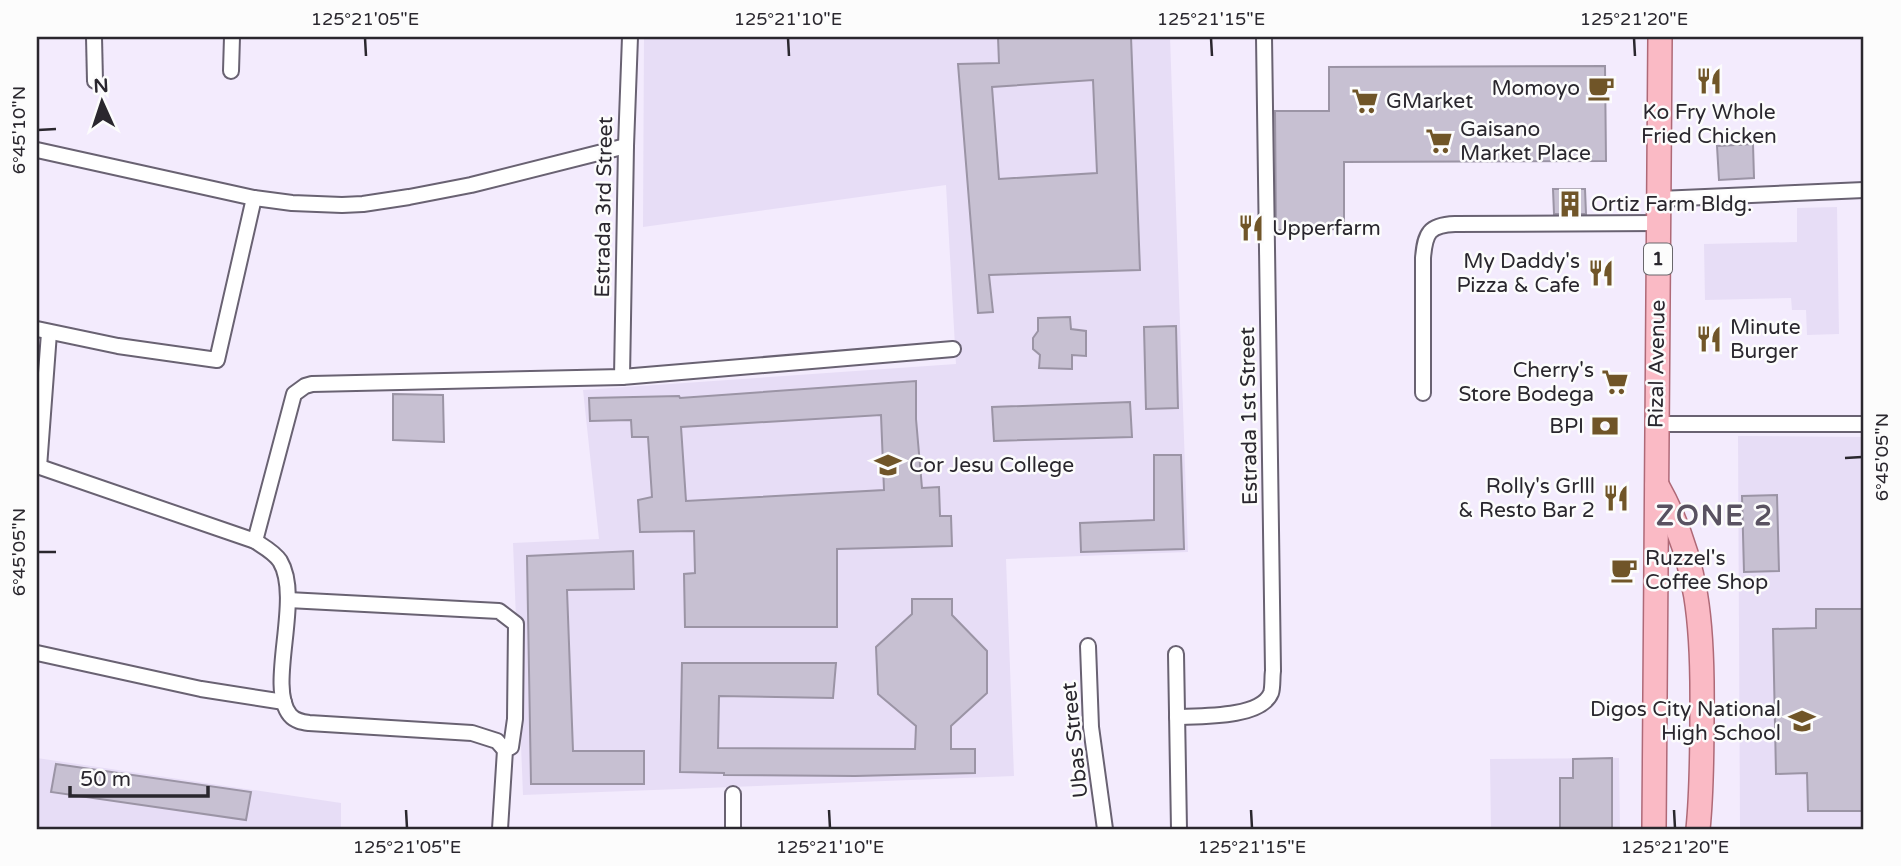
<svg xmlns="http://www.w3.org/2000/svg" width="1901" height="866" viewBox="0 0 1901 866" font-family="'Varela Round',sans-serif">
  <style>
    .built { fill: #e7ddf6 }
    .building { fill: #c7c0d2; stroke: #9b94a5; stroke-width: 2; fill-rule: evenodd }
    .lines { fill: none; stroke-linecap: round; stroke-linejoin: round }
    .minor-casing { stroke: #696272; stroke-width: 18 }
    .primary-casing { stroke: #af6977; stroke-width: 26 }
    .minor { stroke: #fff; stroke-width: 14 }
    .primary { stroke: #fabac5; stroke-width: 23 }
    .ticks { fill: none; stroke: #2a272e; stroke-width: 2.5 }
    .labels { text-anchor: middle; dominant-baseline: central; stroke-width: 5; stroke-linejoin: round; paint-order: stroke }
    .shield { fill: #fcfcfc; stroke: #69676c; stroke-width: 2 }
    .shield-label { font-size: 19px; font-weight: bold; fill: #2a272e }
    .poi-label { font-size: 21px; fill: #2a272e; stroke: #fcfcfc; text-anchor: start }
    .street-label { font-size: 21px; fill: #2a272e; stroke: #fcfcfc }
    .district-label { font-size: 28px; font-weight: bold; letter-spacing: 2px; fill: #595261; stroke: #fcfcfc }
    .neatline { fill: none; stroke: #2a272e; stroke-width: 2.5 }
    .ticks-label { font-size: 18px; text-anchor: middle; fill: #2a272e }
  </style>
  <rect width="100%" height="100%" fill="#f3ebfd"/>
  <g class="built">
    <path d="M644,37H1170L1188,552L1006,559L1014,776L523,795L513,543L599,539L583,390L956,364L946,185L643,227Z"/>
    <path d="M1837,207L1839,334L1807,335L1806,310H1792L1791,298L1705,300L1704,244L1797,242V208Z"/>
    <path d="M1738,436L1864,437V829H1740Z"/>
    <path d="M37,758L341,803V829H37Z"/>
    <path d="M1619,758L1620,829H1491L1490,759Z"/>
  </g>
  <g class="building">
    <path d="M998,37H1131L1140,270L989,275L993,312L978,313L958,64L999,63ZM1093,80L1097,173L999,179L992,87Z"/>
    <path d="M1605,66L1606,161L1344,162V229L1276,230L1275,111H1329V67Z"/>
    <path d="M1753,144L1754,178L1719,180L1717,146Z"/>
    <path d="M1553,189H1585L1586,214H1554Z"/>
    <path d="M1070,317L1071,329L1086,331V356L1072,355V369L1039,368L1040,355L1033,349V338L1038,331V318Z"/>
    <path d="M1176,326L1178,408L1146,409L1144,327Z"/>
    <path d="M916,381V419L922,488L939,487L940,516H951L952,546L837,549V627H685L684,574L695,573L694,531L640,532L638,500L652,497L648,437H632L631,420L590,421L589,398L679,396L680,398ZM881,415L884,490L686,501L681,427Z"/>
    <path d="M393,394L443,395L444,442L393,440Z"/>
    <path d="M1130,402L1132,437L994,441L992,407Z"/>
    <path d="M1154,455H1181L1184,549L1081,552L1080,523L1154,520Z"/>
    <path d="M1777,495L1779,571L1744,572L1742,496Z"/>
    <path d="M633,551L634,589L567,590L573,751H644V784H531L527,556Z"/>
    <path d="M912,599H952V615L987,651V693L951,726V749H975V773L855,776L724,775V773L680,772L682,663H836L833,698L719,696L718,748L915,749L916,726L878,694L876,647L912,614Z"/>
    <path d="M1816,609H1864V811H1808L1807,773L1776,774L1773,629L1816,628Z"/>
    <path d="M1612,758V828H1560V778H1573V759Z"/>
    <path d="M56,764L251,792L246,820L51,792Z"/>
  </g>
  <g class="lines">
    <g class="minor-casing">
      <g id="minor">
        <path d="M94,37L95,81"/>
        <path d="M231,71L232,37"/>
        <path d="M37,150L254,198L292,203L342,205L363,204L409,197L471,185L626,146"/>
        <path d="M1659,199L1864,190"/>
        <path d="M37,329L118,346L217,360L254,198"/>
        <path d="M622,377L626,146L630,37"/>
        <path d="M1423,393V258C1425,233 1429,225 1455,224L1659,223"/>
        <path d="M1656,424H1864"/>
        <path d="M37,466L255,541C264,547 274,552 280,561C303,599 266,686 290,715C295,721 302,722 309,723L472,733L497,741L505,750"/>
        <path d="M39,467L49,333"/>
        <path d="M255,541L294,394L305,386L312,384L622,377L953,349"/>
        <path d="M288,600L499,611L516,624L515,719L511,747L505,750L500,829"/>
        <path d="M1088,646L1091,727L1105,829"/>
        <path d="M37,653L201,689L284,702"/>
        <path d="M1176,654L1179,829"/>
        <path d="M1177,717C1200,716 1261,718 1271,693C1273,687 1272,677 1273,671L1264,37"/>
        <path d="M733,794V829"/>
      </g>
    </g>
    <g class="primary-casing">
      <g id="primary">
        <path d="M1657,485C1699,560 1703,628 1702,712C1702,751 1702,790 1698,829"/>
        <path d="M1654,829L1660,37"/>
      </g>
    </g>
    <use href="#minor" class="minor"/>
    <use href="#primary" class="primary"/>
  </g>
  <path class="ticks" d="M365,38L366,56M788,38L789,56M1211,38L1212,56M1634,38L1635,56M38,130L56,129M1845,458L1862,457M38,552H56M406,810L407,828M829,810L830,828M1251,810L1252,828M1674,810L1675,828"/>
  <defs>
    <g id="restaurant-bare" transform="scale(2.1)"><path d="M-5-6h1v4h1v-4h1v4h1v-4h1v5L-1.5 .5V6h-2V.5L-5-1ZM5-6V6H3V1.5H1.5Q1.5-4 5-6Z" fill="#705528" stroke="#fcfcfc" stroke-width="2.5" paint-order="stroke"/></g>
    <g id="cafe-bare" transform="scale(2.1)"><path d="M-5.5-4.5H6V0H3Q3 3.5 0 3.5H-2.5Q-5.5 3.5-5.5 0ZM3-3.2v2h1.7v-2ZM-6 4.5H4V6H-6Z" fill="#705528" stroke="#fcfcfc" stroke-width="2.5" paint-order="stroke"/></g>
    <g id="supermarket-bare" transform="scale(2.1)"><path d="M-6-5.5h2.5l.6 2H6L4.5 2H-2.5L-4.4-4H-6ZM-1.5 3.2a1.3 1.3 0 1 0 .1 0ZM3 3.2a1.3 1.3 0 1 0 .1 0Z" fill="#705528" stroke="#fcfcfc" stroke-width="2.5" paint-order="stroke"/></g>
    <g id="building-bare" transform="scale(2.1)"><path d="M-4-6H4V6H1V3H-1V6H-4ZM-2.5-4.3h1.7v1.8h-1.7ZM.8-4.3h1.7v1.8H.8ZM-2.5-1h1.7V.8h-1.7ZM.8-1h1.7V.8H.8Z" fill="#705528" stroke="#fcfcfc" stroke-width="2.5" paint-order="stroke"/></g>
    <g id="bank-bare" transform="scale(2.1)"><path d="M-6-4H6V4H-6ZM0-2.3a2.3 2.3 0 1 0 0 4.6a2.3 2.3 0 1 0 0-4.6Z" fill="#705528" stroke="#fcfcfc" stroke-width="2.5" paint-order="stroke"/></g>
    <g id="university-bare" transform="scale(2.1)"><path d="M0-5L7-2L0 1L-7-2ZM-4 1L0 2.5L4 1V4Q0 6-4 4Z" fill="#705528" stroke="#fcfcfc" stroke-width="2.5" paint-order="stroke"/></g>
    <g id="school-bare" transform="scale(2.1)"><path d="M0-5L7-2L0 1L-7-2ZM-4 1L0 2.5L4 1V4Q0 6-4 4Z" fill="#705528" stroke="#fcfcfc" stroke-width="2.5" paint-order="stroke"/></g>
  </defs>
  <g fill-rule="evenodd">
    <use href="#restaurant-bare" x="1709" y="81"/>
    <use href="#cafe-bare" x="1601" y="88"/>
    <use href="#supermarket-bare" x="1365" y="101"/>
    <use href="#supermarket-bare" x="1439" y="141"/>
    <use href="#building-bare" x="1570" y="204"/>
    <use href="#restaurant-bare" x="1251" y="228"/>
    <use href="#restaurant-bare" x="1601" y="273"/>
    <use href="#restaurant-bare" x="1709" y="339"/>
    <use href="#supermarket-bare" x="1615" y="382"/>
    <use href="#bank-bare" x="1605" y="426"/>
    <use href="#university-bare" x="888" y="465"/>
    <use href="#restaurant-bare" x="1616" y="498"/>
    <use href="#cafe-bare" x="1624" y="570"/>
    <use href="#school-bare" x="1802" y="721"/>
  </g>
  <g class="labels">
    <rect class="shield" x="1644" y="243.5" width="28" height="31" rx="5"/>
    <g class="shield-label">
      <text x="1658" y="259">1</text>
    </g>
    <g class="poi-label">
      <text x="1580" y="88" text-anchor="end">Momoyo</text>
      <text x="1386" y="101">GMarket</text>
      <text x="1709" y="112" text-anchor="middle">Ko Fry Whole<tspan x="1709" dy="24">Fried Chicken</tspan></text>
      <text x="1460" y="129">Gaisano<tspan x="1460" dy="24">Market Place</tspan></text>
      <text x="1591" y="204">Ortiz Farm Bldg.</text>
      <text x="1272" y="228">Upperfarm</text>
      <text x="1580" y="261" text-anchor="end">My Daddy's<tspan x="1580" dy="24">Pizza &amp; Cafe</tspan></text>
      <text x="1730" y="327">Minute<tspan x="1730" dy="24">Burger</tspan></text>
      <text x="1594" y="370" text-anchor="end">Cherry's<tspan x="1594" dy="24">Store Bodega</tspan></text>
      <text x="1584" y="426" text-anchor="end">BPI</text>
      <text x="909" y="465">Cor Jesu College</text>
      <text x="1595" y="486" text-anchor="end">Rolly's Grlll<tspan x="1595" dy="24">&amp; Resto Bar 2</tspan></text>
      <text x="1645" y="558">Ruzzel's<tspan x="1645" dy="24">Coffee Shop</tspan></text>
      <text x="1781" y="709" text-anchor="end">Digos City National<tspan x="1781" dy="24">High School</tspan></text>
    </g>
    <g class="street-label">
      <text transform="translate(604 207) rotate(-89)">Estrada 3rd Street</text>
      <text transform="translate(1657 364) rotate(-89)">Rizal Avenue</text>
      <text transform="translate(1249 416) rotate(-91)">Estrada 1st Street</text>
      <text transform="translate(1075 740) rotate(-96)">Ubas Street</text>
    </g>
    <g class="district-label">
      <text x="1715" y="516">ZONE 2</text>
    </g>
  </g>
  <rect width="1901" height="866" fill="none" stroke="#fcfcfc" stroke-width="77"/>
  <g transform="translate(102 102) rotate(357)" stroke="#fcfcfc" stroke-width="5" paint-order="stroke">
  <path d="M0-5L12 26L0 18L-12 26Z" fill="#2a272e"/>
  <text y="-10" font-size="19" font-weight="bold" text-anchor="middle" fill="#2a272e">N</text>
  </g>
  <path d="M70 786v10h138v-10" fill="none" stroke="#2a272e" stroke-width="3.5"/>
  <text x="80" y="786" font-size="21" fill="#2a272e" stroke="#fcfcfc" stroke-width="5" paint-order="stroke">50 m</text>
  <rect x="38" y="38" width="1824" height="790" class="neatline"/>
  <g class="ticks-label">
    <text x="365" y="25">125°21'05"E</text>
    <text x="788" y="25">125°21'10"E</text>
    <text x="1211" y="25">125°21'15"E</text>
    <text x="1634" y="25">125°21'20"E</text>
    <text transform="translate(19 130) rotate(-90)" y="6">6°45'10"N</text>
    <text transform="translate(1882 457) rotate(-90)" y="6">6°45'05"N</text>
    <text transform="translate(19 552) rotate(-90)" y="6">6°45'05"N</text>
    <text x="407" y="853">125°21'05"E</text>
    <text x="830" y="853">125°21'10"E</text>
    <text x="1252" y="853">125°21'15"E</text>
    <text x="1675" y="853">125°21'20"E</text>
  </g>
</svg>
